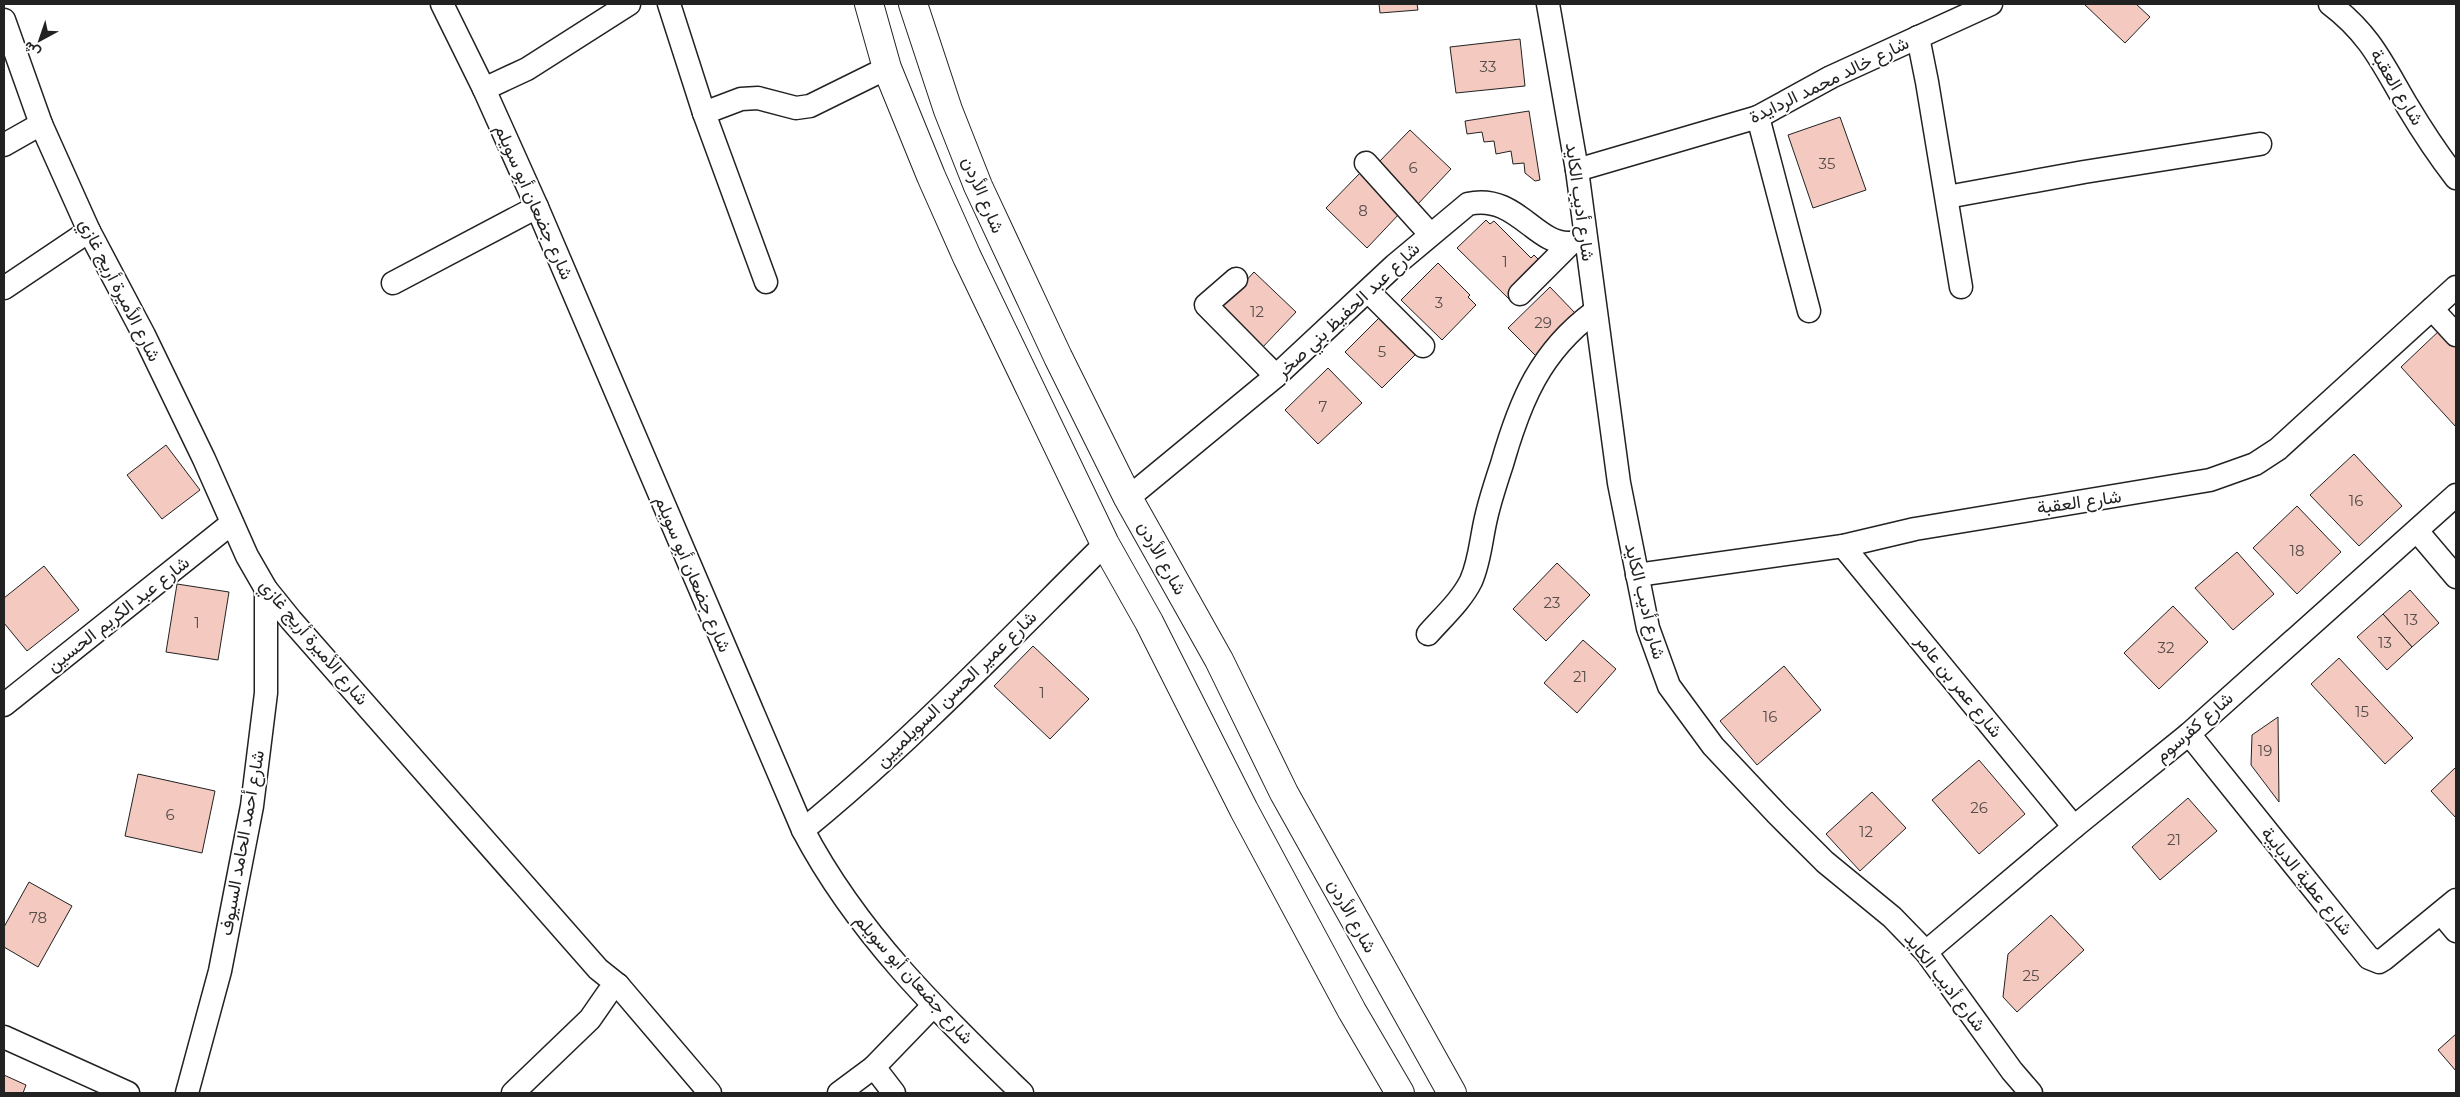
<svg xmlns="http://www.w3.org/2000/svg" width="2460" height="1097" viewBox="0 0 2460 1097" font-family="Montserrat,Vazirmatn,sans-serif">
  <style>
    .building { fill: #f3c9c0; stroke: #222 }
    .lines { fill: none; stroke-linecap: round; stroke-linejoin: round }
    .minor-casing { stroke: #222; stroke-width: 25 }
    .highway-casing { stroke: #222; stroke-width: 30 }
    .minor { stroke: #fff; stroke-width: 22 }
    .highway { stroke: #fff; stroke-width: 28 }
    .labels { text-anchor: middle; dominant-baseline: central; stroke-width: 4; stroke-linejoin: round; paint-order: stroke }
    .number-label { font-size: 15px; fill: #564c4a }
    .street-label { font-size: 18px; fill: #222; stroke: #fff }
  </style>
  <rect width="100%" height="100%" fill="#fff"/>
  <g class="building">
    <path d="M1379,4H1417L1418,10L1380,13Z"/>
    <path d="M2084,4H2136L2150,17L2125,43Z"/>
    <path d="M1520,39L1525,86L1456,93L1450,47Z"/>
    <path d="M1529,111L1540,180L1535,181L1525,173L1524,163L1513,164L1511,151L1496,154L1494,141L1484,142L1482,132L1467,134L1465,121Z"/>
    <path d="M1840,117L1866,190L1813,208L1788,135Z"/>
    <path d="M1410,130L1451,169L1417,205L1376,165Z"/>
    <path d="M1360,173L1401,212L1367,248L1326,208Z"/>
    <path d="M1486,220L1490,224L1494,221L1531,258L1534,255L1543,264L1509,299L1457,248Z"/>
    <path d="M1438,263L1470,295L1468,297L1476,305L1442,340L1401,300Z"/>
    <path d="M1254,272L1296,312L1261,349L1219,310Z"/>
    <path d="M1550,287L1577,315L1536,356L1508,328Z"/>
    <path d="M1383,314L1420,350L1382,388L1345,352Z"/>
    <path d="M2441,329L2456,345V427L2401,367Z"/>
    <path d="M1328,368L1362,403L1318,444L1285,410Z"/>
    <path d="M166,445L200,490L162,519L127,475Z"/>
    <path d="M2354,454L2402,506L2359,546L2310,495Z"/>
    <path d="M2297,506L2341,552L2297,594L2253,548Z"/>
    <path d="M2237,552L2274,594L2233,630L2195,588Z"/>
    <path d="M1557,563L1590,595L1546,641L1513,609Z"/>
    <path d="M44,566L79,610L27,651L4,623V598Z"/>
    <path d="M177,584L229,592L218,660L166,652Z"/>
    <path d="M2410,590L2439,623L2412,647L2383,614Z"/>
    <path d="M2173,606L2208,642L2159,689L2124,653Z"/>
    <path d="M2383,614L2412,647L2387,670L2357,637Z"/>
    <path d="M1583,640L1616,669L1577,713L1544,683Z"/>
    <path d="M1033,646L1089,699L1050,739L994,686Z"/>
    <path d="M2339,658L2413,738L2385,764L2311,684Z"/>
    <path d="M1784,666L1821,710L1757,765L1720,721Z"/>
    <path d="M2278,717L2279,802L2251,765L2252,735Z"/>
    <path d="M1979,760L2025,814L1979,854L1932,800Z"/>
    <path d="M2456,767V818L2431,791Z"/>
    <path d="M138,774L215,791L202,853L125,836Z"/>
    <path d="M1872,792L1906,828L1860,871L1826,834Z"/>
    <path d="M2188,798L2217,831L2160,880L2132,847Z"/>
    <path d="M29,882L72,906L38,967L4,947V927Z"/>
    <path d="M2051,915L2084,950L2017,1012L2003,997L2008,954Z"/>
    <path d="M2456,1034V1071L2438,1050Z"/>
    <path d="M4,1075L26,1085L23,1093H4Z"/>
  </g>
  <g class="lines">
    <g class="minor-casing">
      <g id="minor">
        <path d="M442,4L484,89L537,207L803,830C857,933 939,1013 1022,1093"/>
        <path d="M669,4L704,113L766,282"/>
        <path d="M1548,4L1577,170L1619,483L1648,628L1669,686L1713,746L1777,814L1825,862L1892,917L1926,952L2012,1071L2031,1093"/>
        <path d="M2330,4C2371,35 2383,65 2408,107C2423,132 2439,156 2456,178"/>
        <path d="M4,20L41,124L89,231L144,335L204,459L247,556L266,589L291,620L598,969L618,985L608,993L590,1019L513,1093"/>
        <path d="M1918,37L1927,82L1961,287"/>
        <path d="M484,89L527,69L629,4"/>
        <path d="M704,113L741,99L758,98L796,108L810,106L887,68"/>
        <path d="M1758,117L1809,311"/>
        <path d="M4,145L41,124"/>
        <path d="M1366,163L1430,234"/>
        <path d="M1577,170L1758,117L1831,77L1991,4"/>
        <path d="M1947,197L2084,172L2260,144"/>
        <path d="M1236,279L1206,305L1276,376"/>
        <path d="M393,283L537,207"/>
        <path d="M4,288L89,231"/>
        <path d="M1369,292L1423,346"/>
        <path d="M1520,294L1571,243"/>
        <path d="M2432,309L2456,335"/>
        <path d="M1128,498L1276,376L1395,265L1468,204C1516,193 1535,245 1570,243C1575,243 1580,239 1584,237"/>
        <path d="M2417,531L2456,577"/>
        <path d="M1843,546L2074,827"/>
        <path d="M1637,575L1843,546L1915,529L2210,480L2255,464L2278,449L2456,287"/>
        <path d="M1428,634C1443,617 1461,601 1471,581C1480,561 1481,539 1486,518C1490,500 1496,482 1502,464C1520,401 1540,352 1594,312"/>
        <path d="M4,705L232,523"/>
        <path d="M2189,734L2369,958L2379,962L2384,959L2456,900"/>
        <path d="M803,830C910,743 1007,641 1105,544"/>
        <path d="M2441,913L2456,931"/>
        <path d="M1926,952L2074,827L2189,734L2456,495"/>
        <path d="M618,985L710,1093"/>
        <path d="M4,1037L128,1093"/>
        <path d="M187,1093L220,971L252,806L266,693V589"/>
        <path d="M839,1093L874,1067"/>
        <path d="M894,1093L874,1067L933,1006"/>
      </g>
    </g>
    <g class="highway-casing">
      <g id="highway">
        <path d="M869,4L887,68L931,176L967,257L1105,544L1149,622L1244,810L1352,1011L1400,1093"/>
        <path d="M913,4L948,110L978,186L1058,357L1128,498L1219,660L1284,793L1452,1093"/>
      </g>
    </g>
    <use href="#minor" class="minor"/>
    <use href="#highway" class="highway"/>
  </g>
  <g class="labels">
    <g class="number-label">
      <text x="1488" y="66">33</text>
      <text x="1827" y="163">35</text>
      <text x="1413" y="167">6</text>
      <text x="1363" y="210">8</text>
      <text x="1505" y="261">1</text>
      <text x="1439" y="302">3</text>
      <text x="1257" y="311">12</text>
      <text x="1543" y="322">29</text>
      <text x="1382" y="351">5</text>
      <text x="1323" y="406">7</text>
      <text x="2356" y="500">16</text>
      <text x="2297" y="550">18</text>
      <text x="1552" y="602">23</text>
      <text x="2411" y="619">13</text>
      <text x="197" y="622">1</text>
      <text x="2385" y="642">13</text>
      <text x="2166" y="647">32</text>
      <text x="1580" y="676">21</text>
      <text x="1042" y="692">1</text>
      <text x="2362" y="711">15</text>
      <text x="1770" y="716">16</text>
      <text x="2265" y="750">19</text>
      <text x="1979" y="807">26</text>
      <text x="170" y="814">6</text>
      <text x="1866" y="831">12</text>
      <text x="2174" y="839">21</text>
      <text x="38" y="917">78</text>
      <text x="2031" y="975">25</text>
    </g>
    <g class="street-label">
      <text transform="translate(1829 80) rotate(-26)">شارع خالد محمد الردايدة</text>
      <text transform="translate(2397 87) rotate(59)">شارع العقبة</text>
      <text transform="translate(983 195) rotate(67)">شارع الأردن</text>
      <text transform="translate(534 202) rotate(66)">شارع جضعان أبو سويلم</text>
      <text transform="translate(1580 202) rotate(82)">شارع أديب الكايد</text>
      <text transform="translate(120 290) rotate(63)">شارع الأميرة أريج غازي</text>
      <text transform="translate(1348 310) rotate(-43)">شارع عبد الحفيظ بني صخر</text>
      <text transform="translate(2079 502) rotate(-8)">شارع العقبة</text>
      <text transform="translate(1162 558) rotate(61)">شارع الأردن</text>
      <text transform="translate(693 574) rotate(67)">شارع جضعان أبو سويلم</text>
      <text transform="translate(1645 601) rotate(76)">شارع أديب الكايد</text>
      <text transform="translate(118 614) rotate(-38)">شارع عبد الكريم الحسين</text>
      <text transform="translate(314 642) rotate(50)">شارع الأميرة أريج غازي</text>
      <text transform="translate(1959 686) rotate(51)">شارع عمر بن عامر</text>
      <text transform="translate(956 689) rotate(-44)">شارع عمير الحسن السويلميين</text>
      <text transform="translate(2194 727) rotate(-41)">شارع كفرسوم</text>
      <text transform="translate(242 843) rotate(-80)">شارع أحمد الحامد السيوف</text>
      <text transform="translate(2307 881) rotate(51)">شارع عطية الدبايبة</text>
      <text transform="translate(1352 916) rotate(61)">شارع الأردن</text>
      <text transform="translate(914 979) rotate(48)">شارع جضعان أبو سويلم</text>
      <text transform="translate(1945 982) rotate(52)">شارع أديب الكايد</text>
    </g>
  </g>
  <rect width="2460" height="1097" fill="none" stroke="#222222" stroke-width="10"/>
  <g transform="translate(40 40) rotate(220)" stroke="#ffffff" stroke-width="4" paint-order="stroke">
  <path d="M0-4L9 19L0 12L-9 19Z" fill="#222222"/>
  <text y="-8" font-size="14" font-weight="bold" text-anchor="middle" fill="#222222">ش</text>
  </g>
</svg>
